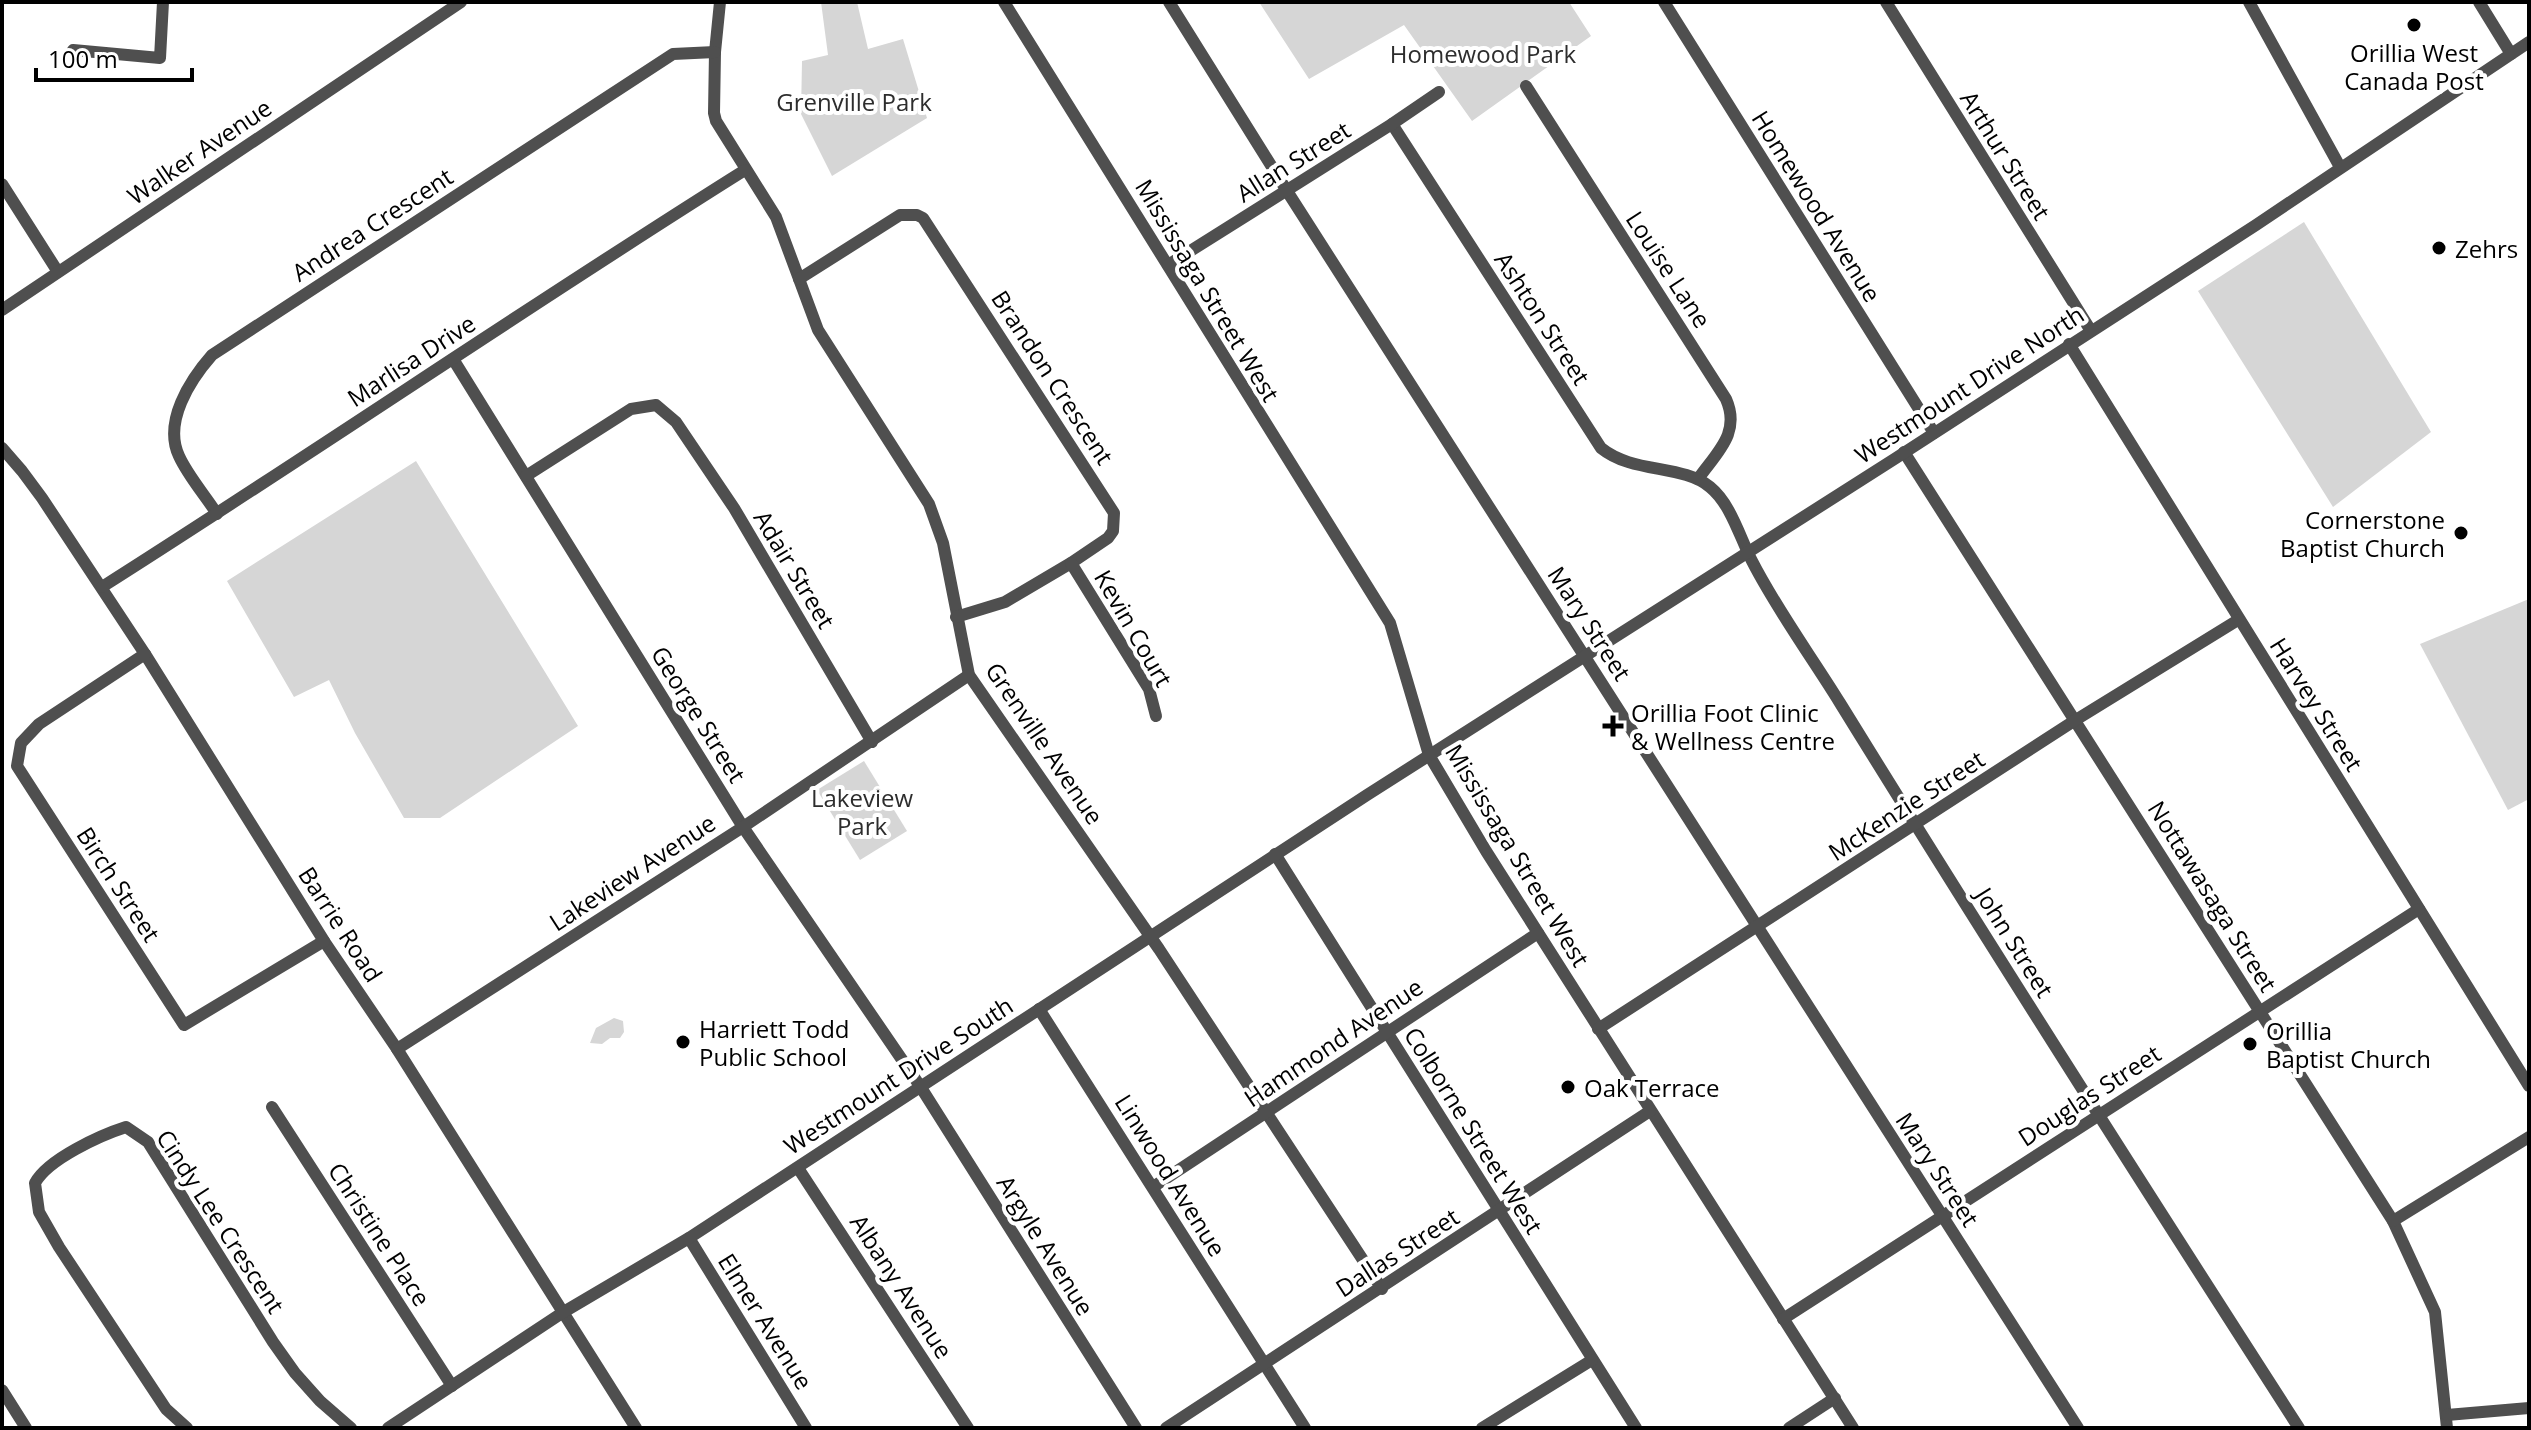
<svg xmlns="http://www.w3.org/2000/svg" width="2531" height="1430" viewBox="0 0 2531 1430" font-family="'Open Sans',sans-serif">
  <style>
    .green { fill: #d6d6d6 }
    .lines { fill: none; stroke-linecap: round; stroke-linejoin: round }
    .minor { stroke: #4f4f4f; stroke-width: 12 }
    .poi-dot { fill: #000; stroke: #fff; stroke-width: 3 }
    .labels { text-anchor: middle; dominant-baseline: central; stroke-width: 8; stroke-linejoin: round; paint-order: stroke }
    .poi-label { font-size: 24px; fill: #000; stroke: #fff; text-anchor: start }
    .park-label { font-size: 24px; fill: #2d2d2d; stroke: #fff }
    .street-label { font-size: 24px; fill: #000; stroke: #fff }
  </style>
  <rect width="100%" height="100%" fill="#fff"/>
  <g class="green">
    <path d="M821,2H857L868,49L903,39L927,118L832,176L801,114L802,61L828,55Z"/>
    <path d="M1259,2H1569L1591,36L1472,121L1404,25L1309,79Z"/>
    <path d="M2304,222L2431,432L2333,507L2198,291Z"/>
    <path d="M416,461L578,726L440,818H404L355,733L329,680L294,697L227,581Z"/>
    <path d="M2529,599V799L2508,810L2420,644Z"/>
    <path d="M864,761L907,831L860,860L817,790Z"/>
    <path d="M614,1018L623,1021L624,1032L620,1038H610L602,1044L590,1043L596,1028Z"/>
  </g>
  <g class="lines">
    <g class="minor">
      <path d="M720,2L715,52L714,113L716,121L776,217L818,330L929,504L943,543L969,675L1159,949L1382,1289"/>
      <path d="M1004,2L1390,623L1429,755L1486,851L1853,1428"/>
      <path d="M1169,2L1287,191L2078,1428"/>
      <path d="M1664,2L1934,433"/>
      <path d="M1886,2L2091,331"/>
      <path d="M2249,2L2340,167"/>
      <path d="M2479,2L2511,54"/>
      <path d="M73,50L160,58L163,2"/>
      <path d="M1526,86L1726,399C1741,433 1717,452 1698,479"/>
      <path d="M1392,124L1601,448C1633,474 1682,464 1710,487C1731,504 1740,538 1752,561C1777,610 1811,656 1840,703C1990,946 2144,1187 2299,1428"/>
      <path d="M2,184L58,272"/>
      <path d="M1168,265L1392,124L1439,92"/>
      <path d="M799,279L900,215H917L923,218L1114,513L1113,531L1108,538L1071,563L1005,602L956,617"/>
      <path d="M2,310L461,2"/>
      <path d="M2069,344L2529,1086"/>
      <path d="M453,359L743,827L920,1086L1136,1428"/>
      <path d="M2,448L22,471L42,498L145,654L324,941L397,1049L636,1428"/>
      <path d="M1904,452L2393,1221L2435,1312L2447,1428"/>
      <path d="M526,476L631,409L656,405L676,422L734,508L872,742"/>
      <path d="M217,514C205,495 188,476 179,456C163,422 190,380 212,355L673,54L715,52"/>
      <path d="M1071,563L1149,689L1156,716"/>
      <path d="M102,587C318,450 528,306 745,170"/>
      <path d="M145,654L39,724L21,743L17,766L184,1025L324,941"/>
      <path d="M1275,854L1636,1428"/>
      <path d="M1039,1009L1305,1428"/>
      <path d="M1598,1029L2074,721L2238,620"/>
      <path d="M397,1049L743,827L969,675"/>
      <path d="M272,1107L452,1386"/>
      <path d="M798,1168L968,1428"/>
      <path d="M1153,1187L1538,933"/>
      <path d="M2393,1221L2529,1137"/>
      <path d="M689,1238L806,1428"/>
      <path d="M1783,1319L2419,909"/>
      <path d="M2,1390L26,1428"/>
      <path d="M2447,1415L2529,1408"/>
      <path d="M187,1428L166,1409L59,1247L39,1212L35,1183C48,1159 101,1135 126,1127L148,1142L273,1342L295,1373L320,1401L351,1428"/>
      <path d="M388,1428L562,1313L689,1238L1367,795L1896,458L2256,225L2529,42"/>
      <path d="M1166,1428L1650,1111"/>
      <path d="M1482,1428L1592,1360"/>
      <path d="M1789,1428L1835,1398"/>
    </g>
  </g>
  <g class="poi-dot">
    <circle cx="2414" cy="25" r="8"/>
    <circle cx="2439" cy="248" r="8"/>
    <circle cx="2461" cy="533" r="8"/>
    <path d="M1609 714h8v8h8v8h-8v8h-8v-8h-8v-8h8z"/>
    <circle cx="683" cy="1042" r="8"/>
    <circle cx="2250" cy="1044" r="8"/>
    <circle cx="1568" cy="1087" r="8"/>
  </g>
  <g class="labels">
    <g class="poi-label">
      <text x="2414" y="52" text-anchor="middle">Orillia West<tspan x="2414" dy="28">Canada Post</tspan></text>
      <text x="2455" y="248">Zehrs</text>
      <text x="2445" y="519" text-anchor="end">Cornerstone<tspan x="2445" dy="28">Baptist Church</tspan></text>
      <text x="1631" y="712">Orillia Foot Clinic<tspan x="1631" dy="28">&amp; Wellness Centre</tspan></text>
      <text x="699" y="1028">Harriett Todd<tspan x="699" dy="28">Public School</tspan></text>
      <text x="2266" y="1030">Orillia<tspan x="2266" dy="28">Baptist Church</tspan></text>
      <text x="1584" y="1087">Oak Terrace</text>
    </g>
    <g class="park-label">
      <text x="1483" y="53">Homewood Park</text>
      <text x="854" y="101">Grenville Park</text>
      <text x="862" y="797">Lakeview<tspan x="862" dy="28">Park</tspan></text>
    </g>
    <g class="street-label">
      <text transform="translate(199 151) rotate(-34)">Walker Avenue</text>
      <text transform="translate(2006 155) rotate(58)">Arthur Street</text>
      <text transform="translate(1293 161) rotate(-32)">Allan Street</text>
      <text transform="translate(1817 206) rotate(58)">Homewood Avenue</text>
      <text transform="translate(372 224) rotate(-33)">Andrea Crescent</text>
      <text transform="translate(1669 269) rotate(57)">Louise Lane</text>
      <text transform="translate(1208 290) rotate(59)">Mississaga Street West</text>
      <text transform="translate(1543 318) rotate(57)">Ashton Street</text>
      <text transform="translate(411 360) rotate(-33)">Marlisa Drive</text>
      <text transform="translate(1053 377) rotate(57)">Brandon Crescent</text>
      <text transform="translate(1969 384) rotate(-33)">Westmount Drive North</text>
      <text transform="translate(795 569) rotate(59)">Adair Street</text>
      <text transform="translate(1590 623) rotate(57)">Mary Street</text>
      <text transform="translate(1134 628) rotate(60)">Kevin Court</text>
      <text transform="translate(2317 704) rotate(58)">Harvey Street</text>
      <text transform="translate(699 714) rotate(58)">George Street</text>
      <text transform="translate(1045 743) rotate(56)">Grenville Avenue</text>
      <text transform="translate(1906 805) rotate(-33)">McKenzie Street</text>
      <text transform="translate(1518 855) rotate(59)">Mississaga Street West</text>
      <text transform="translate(632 872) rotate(-33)">Lakeview Avenue</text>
      <text transform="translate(119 884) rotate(57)">Birch Street</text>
      <text transform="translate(2213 896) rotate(58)">Nottawasaga Street</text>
      <text transform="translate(341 924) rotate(57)">Barrie Road</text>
      <text transform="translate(2015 942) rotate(58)">John Street</text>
      <text transform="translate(1333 1042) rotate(-34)">Hammond Avenue</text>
      <text transform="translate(898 1075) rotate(-33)">Westmount Drive South</text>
      <text transform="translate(2089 1095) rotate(-33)">Douglas Street</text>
      <text transform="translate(1474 1130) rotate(58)">Colborne Street West</text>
      <text transform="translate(1938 1169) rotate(57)">Mary Street</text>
      <text transform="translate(1171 1175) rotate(58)">Linwood Avenue</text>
      <text transform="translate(221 1221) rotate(57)">Cindy Lee Crescent</text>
      <text transform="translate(380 1234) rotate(57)">Christine Place</text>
      <text transform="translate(1046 1245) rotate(58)">Argyle Avenue</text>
      <text transform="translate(1397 1252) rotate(-33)">Dallas Street</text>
      <text transform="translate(902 1286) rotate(57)">Albany Avenue</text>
      <text transform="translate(766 1321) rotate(58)">Elmer Avenue</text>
    </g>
  </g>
  <rect width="2531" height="1430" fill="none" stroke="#000000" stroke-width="8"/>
  <path d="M36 68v12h156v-12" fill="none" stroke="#000000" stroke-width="4"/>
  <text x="48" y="68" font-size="24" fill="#000000" stroke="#ffffff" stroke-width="6" paint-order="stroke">100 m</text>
</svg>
